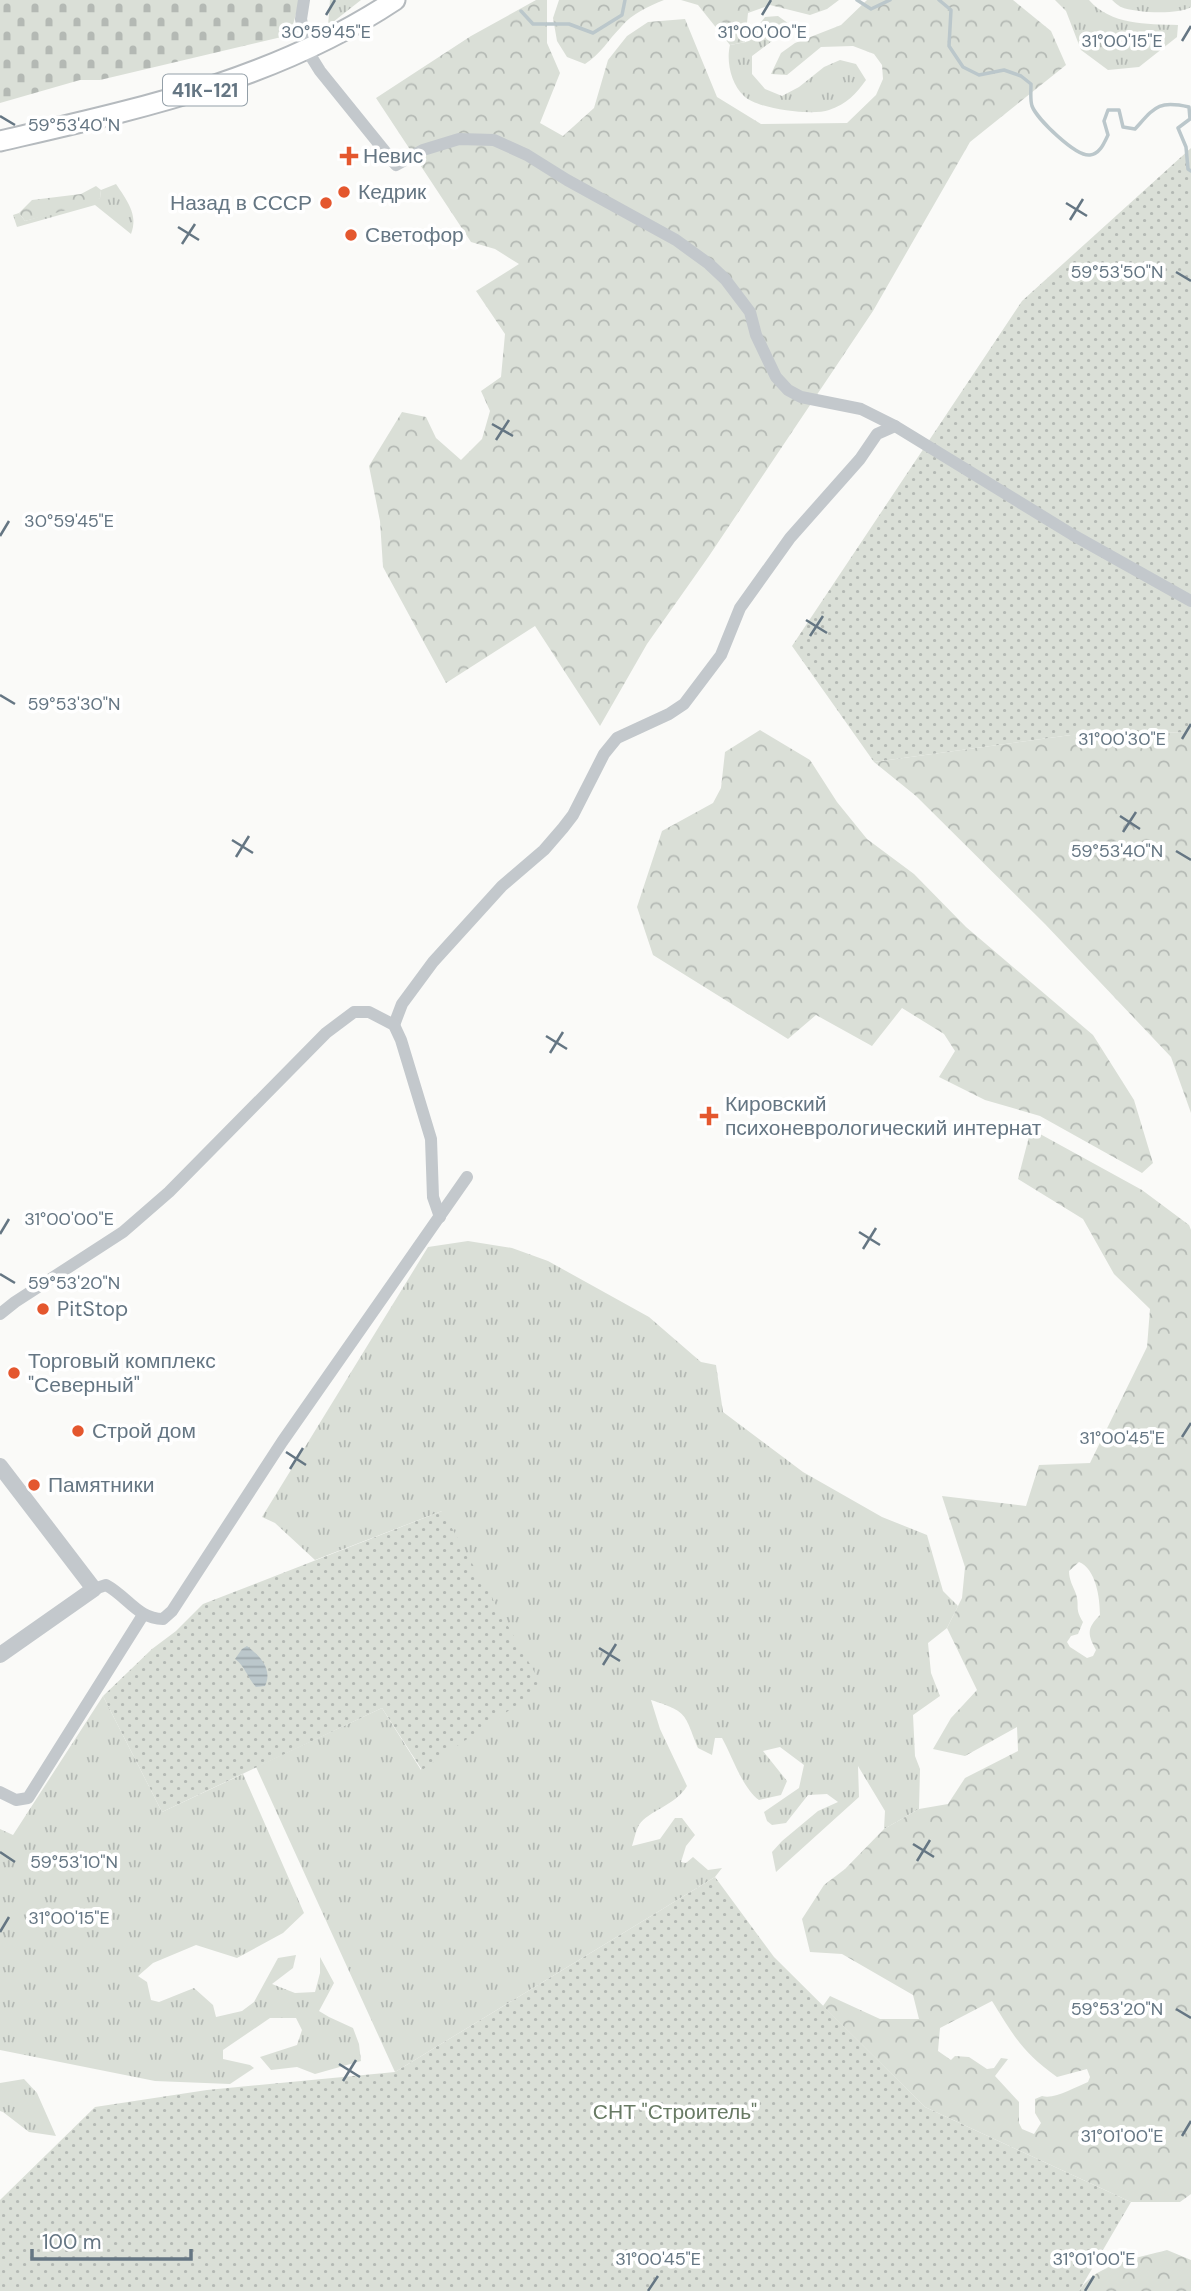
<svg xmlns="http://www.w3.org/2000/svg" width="1191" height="2291" viewBox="0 0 1191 2291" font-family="'DM Sans',sans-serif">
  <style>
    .grass { fill: url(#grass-tufts) }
    .forest { fill: url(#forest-crowns); fill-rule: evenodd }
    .cemetery { fill: url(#cemetery-stones) }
    .garden { fill: url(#garden-dots) }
    .water { fill: url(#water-rules) }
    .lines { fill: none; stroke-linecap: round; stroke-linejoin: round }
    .stream { stroke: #bbc7cb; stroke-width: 3.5 }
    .primary-casing { stroke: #b5babe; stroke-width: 23 }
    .minor { stroke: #c3c8cc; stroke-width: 12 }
    .tertiary { stroke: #c3c8cc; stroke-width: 16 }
    .primary { stroke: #fff; stroke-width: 19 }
    .ticks { fill: none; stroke: #657683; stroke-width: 2.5 }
    .poi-dot { fill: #e4572e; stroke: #fff; stroke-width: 2.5 }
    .labels { text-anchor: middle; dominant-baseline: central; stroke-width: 7; stroke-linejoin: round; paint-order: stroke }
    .shield { fill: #fff; stroke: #939fa8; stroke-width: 2 }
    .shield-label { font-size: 19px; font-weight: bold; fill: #657683 }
    .poi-label { font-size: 21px; fill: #657683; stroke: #fff; text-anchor: start }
    .park-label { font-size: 21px; fill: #687a64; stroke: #fff }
    .ticks-label { font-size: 18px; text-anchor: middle; fill: #657683; stroke: #fff; stroke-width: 7; stroke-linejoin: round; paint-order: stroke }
  </style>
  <defs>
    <pattern id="grass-tufts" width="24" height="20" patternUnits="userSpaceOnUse" patternTransform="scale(1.75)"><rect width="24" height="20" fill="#dadfd7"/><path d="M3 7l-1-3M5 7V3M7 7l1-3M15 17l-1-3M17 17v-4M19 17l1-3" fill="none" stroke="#b4b9b4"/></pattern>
    <pattern id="forest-crowns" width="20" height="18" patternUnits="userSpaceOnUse" patternTransform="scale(1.75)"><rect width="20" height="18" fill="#dadfd7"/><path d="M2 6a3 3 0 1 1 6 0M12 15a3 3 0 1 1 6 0" fill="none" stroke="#b4b9b4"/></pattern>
    <pattern id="cemetery-stones" width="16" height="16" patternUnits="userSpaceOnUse" patternTransform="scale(1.75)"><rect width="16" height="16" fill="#dadfd7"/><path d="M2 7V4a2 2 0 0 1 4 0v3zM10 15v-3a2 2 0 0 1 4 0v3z" fill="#b4b9b4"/></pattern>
    <pattern id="garden-dots" width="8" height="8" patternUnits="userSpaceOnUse" patternTransform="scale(1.75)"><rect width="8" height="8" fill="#dadfd7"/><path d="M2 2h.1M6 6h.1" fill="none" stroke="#b4b9b4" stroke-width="1.8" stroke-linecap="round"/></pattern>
    <pattern id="water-rules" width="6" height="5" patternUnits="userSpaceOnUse" patternTransform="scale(1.75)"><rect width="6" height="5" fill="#bbc7cb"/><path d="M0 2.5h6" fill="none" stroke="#9ca6aa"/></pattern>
  </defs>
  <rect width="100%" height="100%" fill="#fafaf8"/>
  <g class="grass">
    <path d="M330,0H361L328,26Z"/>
    <path d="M1055,0H1089C1111,25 1146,24 1178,25L1177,37L1139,67L1108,70L1081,50L1066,11Z"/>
    <path d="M1112,0H1191V7C1179,15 1135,13 1121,7C1120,7 1113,1 1112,0Z"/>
    <path d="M778,16L792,26L752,56V74L765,89L782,96L799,87L824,67L840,60L856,64L866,80C856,94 847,104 829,110C812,116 757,109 744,96C731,84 726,61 730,45L746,42L765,17Z"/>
    <path d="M116,184C126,199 139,215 131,234L95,205L17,227L13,215L19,213L25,221L100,198L101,190Z"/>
    <path d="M468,1241L512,1248L548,1261L649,1317L701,1362L716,1365L723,1412L803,1472L882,1517L927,1535L943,1591L958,1606L947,1628L928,1643L931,1673L940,1696L913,1715L915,1756L920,1769L919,1809L884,1829L885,1811L858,1766L859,1797L776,1872L772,1852L782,1841L818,1811L838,1802L827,1794L808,1795L786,1823L772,1825L767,1821L764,1812L799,1788L804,1765L780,1747L763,1751L787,1781L781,1795L759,1800C743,1789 732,1756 722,1738H715L712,1755L698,1748C684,1713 688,1712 651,1700L660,1729L687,1786C676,1805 648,1811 639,1825C636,1830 634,1840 632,1846L660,1839L675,1818H682L695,1835L686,1846L681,1862L686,1863L693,1857L708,1870L722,1868L715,1877L395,2072L256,1767L382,1708L421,1770L442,1511L315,1560L275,1523L262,1517L428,1247Z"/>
    <path d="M103,1696L162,1812L243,1774L304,1913L283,1933L237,1958L196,1945L153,1963L138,1976L147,1982L151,2000L159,2002L194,1988L213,2005L216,2017L242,2011L254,2002L278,1958L296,1955L293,1968L272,1984L295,1993L315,1992L320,1973V1957L334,1983L319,2011L329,2017L353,2028L359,2044L361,2061L315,2074L297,2067L271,2070L260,2057L297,2045L302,2030L296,2018H270L223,2050V2059L250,2065L254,2068L230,2084L155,2081L0,2050V1829L13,1835Z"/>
    <path d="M24,2079L37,2093L56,2136L29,2132L3,2112L0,2111V2083Z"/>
  </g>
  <g class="forest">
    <path d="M536,0H547V43L560,73L540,123L563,136L594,108L608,60L627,36L648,22L685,19L717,97L761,124L847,123L876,95L883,79L882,65L874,54L853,46L821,47L787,75L771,74L781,53L795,43L841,25L867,0H1013L1051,31L1066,65L970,142L873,311L709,556L647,644L600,726L535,626L446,683L383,567L380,521L369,466L402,412L426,417L436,438L461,460L482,439L490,411L481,391L501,377L505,334L476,291L519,264L495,249L471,242L376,98L471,36Z"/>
    <path d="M559,0H664C647,7 633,13 621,27C608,40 601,54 585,64L567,57L557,41L553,18Z"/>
    <path d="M681,0H839L827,9L810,15L770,5L748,13L745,42L730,45L698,5Z"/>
    <path d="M96,186L101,190L100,198L93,203L25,221L19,213L32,200L81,194Z"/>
    <path d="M760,730L810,760L837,802L867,839L914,874L966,927L1093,1035L1134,1100L1153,1163L1142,1173L1040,1116L985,1100L939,1077L955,1051L944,1034L902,1008L872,1046L816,1015L788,1039L653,955L637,907L662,831L713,803L721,788L725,752Z"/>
    <path d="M1191,732V1113L1171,1057L1045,924L916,796L874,762L1071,735Z"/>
    <path d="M1031,1129L1142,1190L1189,1225L1191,1230V2194L1180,2202H1131L925,2107L823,2006L830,1996L880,2019H919L913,1995L842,1954L810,1952L802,1919L824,1885L845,1869L884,1829L919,1809L948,1804L965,1778L1018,1751L1017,1727L965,1756L933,1749L951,1718L977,1690L947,1628L962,1598L965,1567L942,1496L1026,1506L1039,1465L1090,1463L1147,1347L1150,1309L1114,1274L1083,1219L1018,1179ZM1079,1562C1096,1569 1100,1598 1100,1615C1087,1628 1087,1634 1096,1650L1093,1656L1087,1658L1070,1647L1067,1642L1071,1636L1078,1634L1083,1622C1074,1607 1080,1607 1076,1594C1073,1586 1069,1580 1069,1571ZM992,2001C1014,2036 1022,2052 1057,2077L1087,2069L1090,2077L1088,2082C1075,2087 1054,2100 1042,2096L1035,2099V2113L1041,2123L1034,2134L1022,2129L1019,2123V2102L995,2076L1008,2059L1001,2058L994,2068L987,2069L969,2057L955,2056L951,2060L938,2051L940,2028Z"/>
    <path d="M1167,2250L1191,2260V2291H1079C1095,2264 1138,2258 1167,2250Z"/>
  </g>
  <path class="cemetery" d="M0,0H300L290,35L100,80H80L0,103Z"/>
  <g class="garden">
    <path d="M1191,148V732L1071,735L874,762L792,646L1022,301Z"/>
    <path d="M442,1511L543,1687L422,1770L382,1708L162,1812L103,1696L152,1649L176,1631L203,1604Z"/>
    <path d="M715,1877L774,1957L925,2107L1131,2202L1079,2291H0V2200L95,2107L207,2090L395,2072Z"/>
  </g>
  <path class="water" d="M247,1646C260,1656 273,1669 265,1686L256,1687C247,1677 245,1666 235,1659L242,1649Z"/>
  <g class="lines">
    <g class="stream">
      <path d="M857,0L871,9L890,0"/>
      <path d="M939,0L951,10L949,46L963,67L979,75L1004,70L1021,76L1031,84C1031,91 1030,100 1032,106C1037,119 1076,157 1090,155C1100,154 1104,143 1108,135L1104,121L1108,110H1119L1123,127L1135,129C1155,107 1158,100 1189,107L1190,119L1178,128L1186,147L1188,169L1191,171"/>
      <path d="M521,11L533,24H569L593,33L622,15L625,0"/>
    </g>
    <g class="primary-casing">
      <path id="primary" d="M0,141C138,109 275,80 395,0"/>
    </g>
    <g class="minor">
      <path d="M304,0L301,19L307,50L320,71L396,165L423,150L459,139L494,140L527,155L567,180L676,240L709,264L725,279L750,312L756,335L776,377L788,390L801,397L861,409L895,426L1073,535L1191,601"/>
      <path d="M394,1025L402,1004L433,962L502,886L544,850L563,828L573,815L604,754L617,738L669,714L684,704L721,655L740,608L790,538L860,459L877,434L895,426"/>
      <path d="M0,1314L15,1302L123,1232L169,1192L326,1033L354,1012H369L394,1025L401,1040L431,1139L433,1197L440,1217"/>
      <path d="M94,1589L106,1585C128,1597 138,1619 163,1619L172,1611L282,1442L467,1177"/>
      <path d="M0,1792L16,1800L28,1798L143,1615"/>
    </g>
    <path class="tertiary" d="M0,1466L94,1589L0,1655"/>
    <use href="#primary" class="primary"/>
  </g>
  <path class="ticks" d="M326,15L335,0M762,15L771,0M1182,41L1191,26M0,116L15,125M1066,203L1087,216M1070,220L1083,199M178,227L199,240M182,244L195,224M1176,272L1191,281M492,424L513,436M496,440L509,420M0,536L9,521M806,620L827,633M810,636L823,616M0,695L15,704M1182,739L1191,724M1120,816L1140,829M1123,832L1136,812M232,840L253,853M1176,851L1191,860M236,857L249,836M546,1036L567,1049M550,1053L563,1032M859,1232L880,1245M0,1234L9,1219M863,1249L876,1228M0,1274L15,1283M1182,1437L1191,1423M286,1452L306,1465M290,1469L303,1448M599,1648L620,1661M603,1665L616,1644M913,1844L934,1857M0,1852L15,1862M917,1861L930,1840M0,1932L9,1917M1176,2009L1191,2018M339,2064L360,2077M343,2081L356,2060M1182,2136L1191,2121M648,2291L658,2276M1085,2291L1094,2276"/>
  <g class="poi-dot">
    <path d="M345.5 145.5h7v7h7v7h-7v7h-7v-7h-7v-7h7z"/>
    <circle cx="344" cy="192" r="7"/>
    <circle cx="326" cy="203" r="7"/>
    <circle cx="351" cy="235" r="7"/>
    <path d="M705.5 1105.5h7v7h7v7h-7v7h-7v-7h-7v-7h7z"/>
    <circle cx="43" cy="1309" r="7"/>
    <circle cx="14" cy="1373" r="7"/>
    <circle cx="78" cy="1431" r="7"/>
    <circle cx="34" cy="1485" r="7"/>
  </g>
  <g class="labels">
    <rect class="shield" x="163" y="74.5" width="84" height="31" rx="5"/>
    <g class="shield-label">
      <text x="205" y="90">41К-121</text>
    </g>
    <g class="poi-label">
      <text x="363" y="156">Невис</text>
      <text x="358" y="192">Кедрик</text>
      <text x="312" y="203" text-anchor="end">Назад в СССР</text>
      <text x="365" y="235">Светофор</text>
      <text x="725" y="1104">Кировский<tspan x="725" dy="24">психоневрологический интернат</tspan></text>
      <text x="57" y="1309">PitStop</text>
      <text x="28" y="1361">Торговый комплекс<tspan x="28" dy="24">"Северный"</tspan></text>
      <text x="92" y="1431">Строй дом</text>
      <text x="48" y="1485">Памятники</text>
    </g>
    <g class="park-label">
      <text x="675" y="2112">СНТ "Строитель"</text>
    </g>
  </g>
  <g class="ticks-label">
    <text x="326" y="38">30°59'45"E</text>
    <text x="762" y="38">31°00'00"E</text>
    <text x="1122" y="47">31°00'15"E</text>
    <text x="74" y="131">59°53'40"N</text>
    <text x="1117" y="278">59°53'50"N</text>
    <text x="69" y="527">30°59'45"E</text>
    <text x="74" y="710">59°53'30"N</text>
    <text x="1122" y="745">31°00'30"E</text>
    <text x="1117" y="857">59°53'40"N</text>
    <text x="69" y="1225">31°00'00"E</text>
    <text x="74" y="1289">59°53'20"N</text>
    <text x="1122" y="1444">31°00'45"E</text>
    <text x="74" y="1868">59°53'10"N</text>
    <text x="69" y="1924">31°00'15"E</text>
    <text x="1117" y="2015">59°53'20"N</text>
    <text x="1122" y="2142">31°01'00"E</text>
    <text x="658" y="2265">31°00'45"E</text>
    <text x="1094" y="2265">31°01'00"E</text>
  </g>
  <path d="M32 2249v10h159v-10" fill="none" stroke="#657683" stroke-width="3.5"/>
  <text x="42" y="2249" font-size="21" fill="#657683" stroke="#ffffff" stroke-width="5" paint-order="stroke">100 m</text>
</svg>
